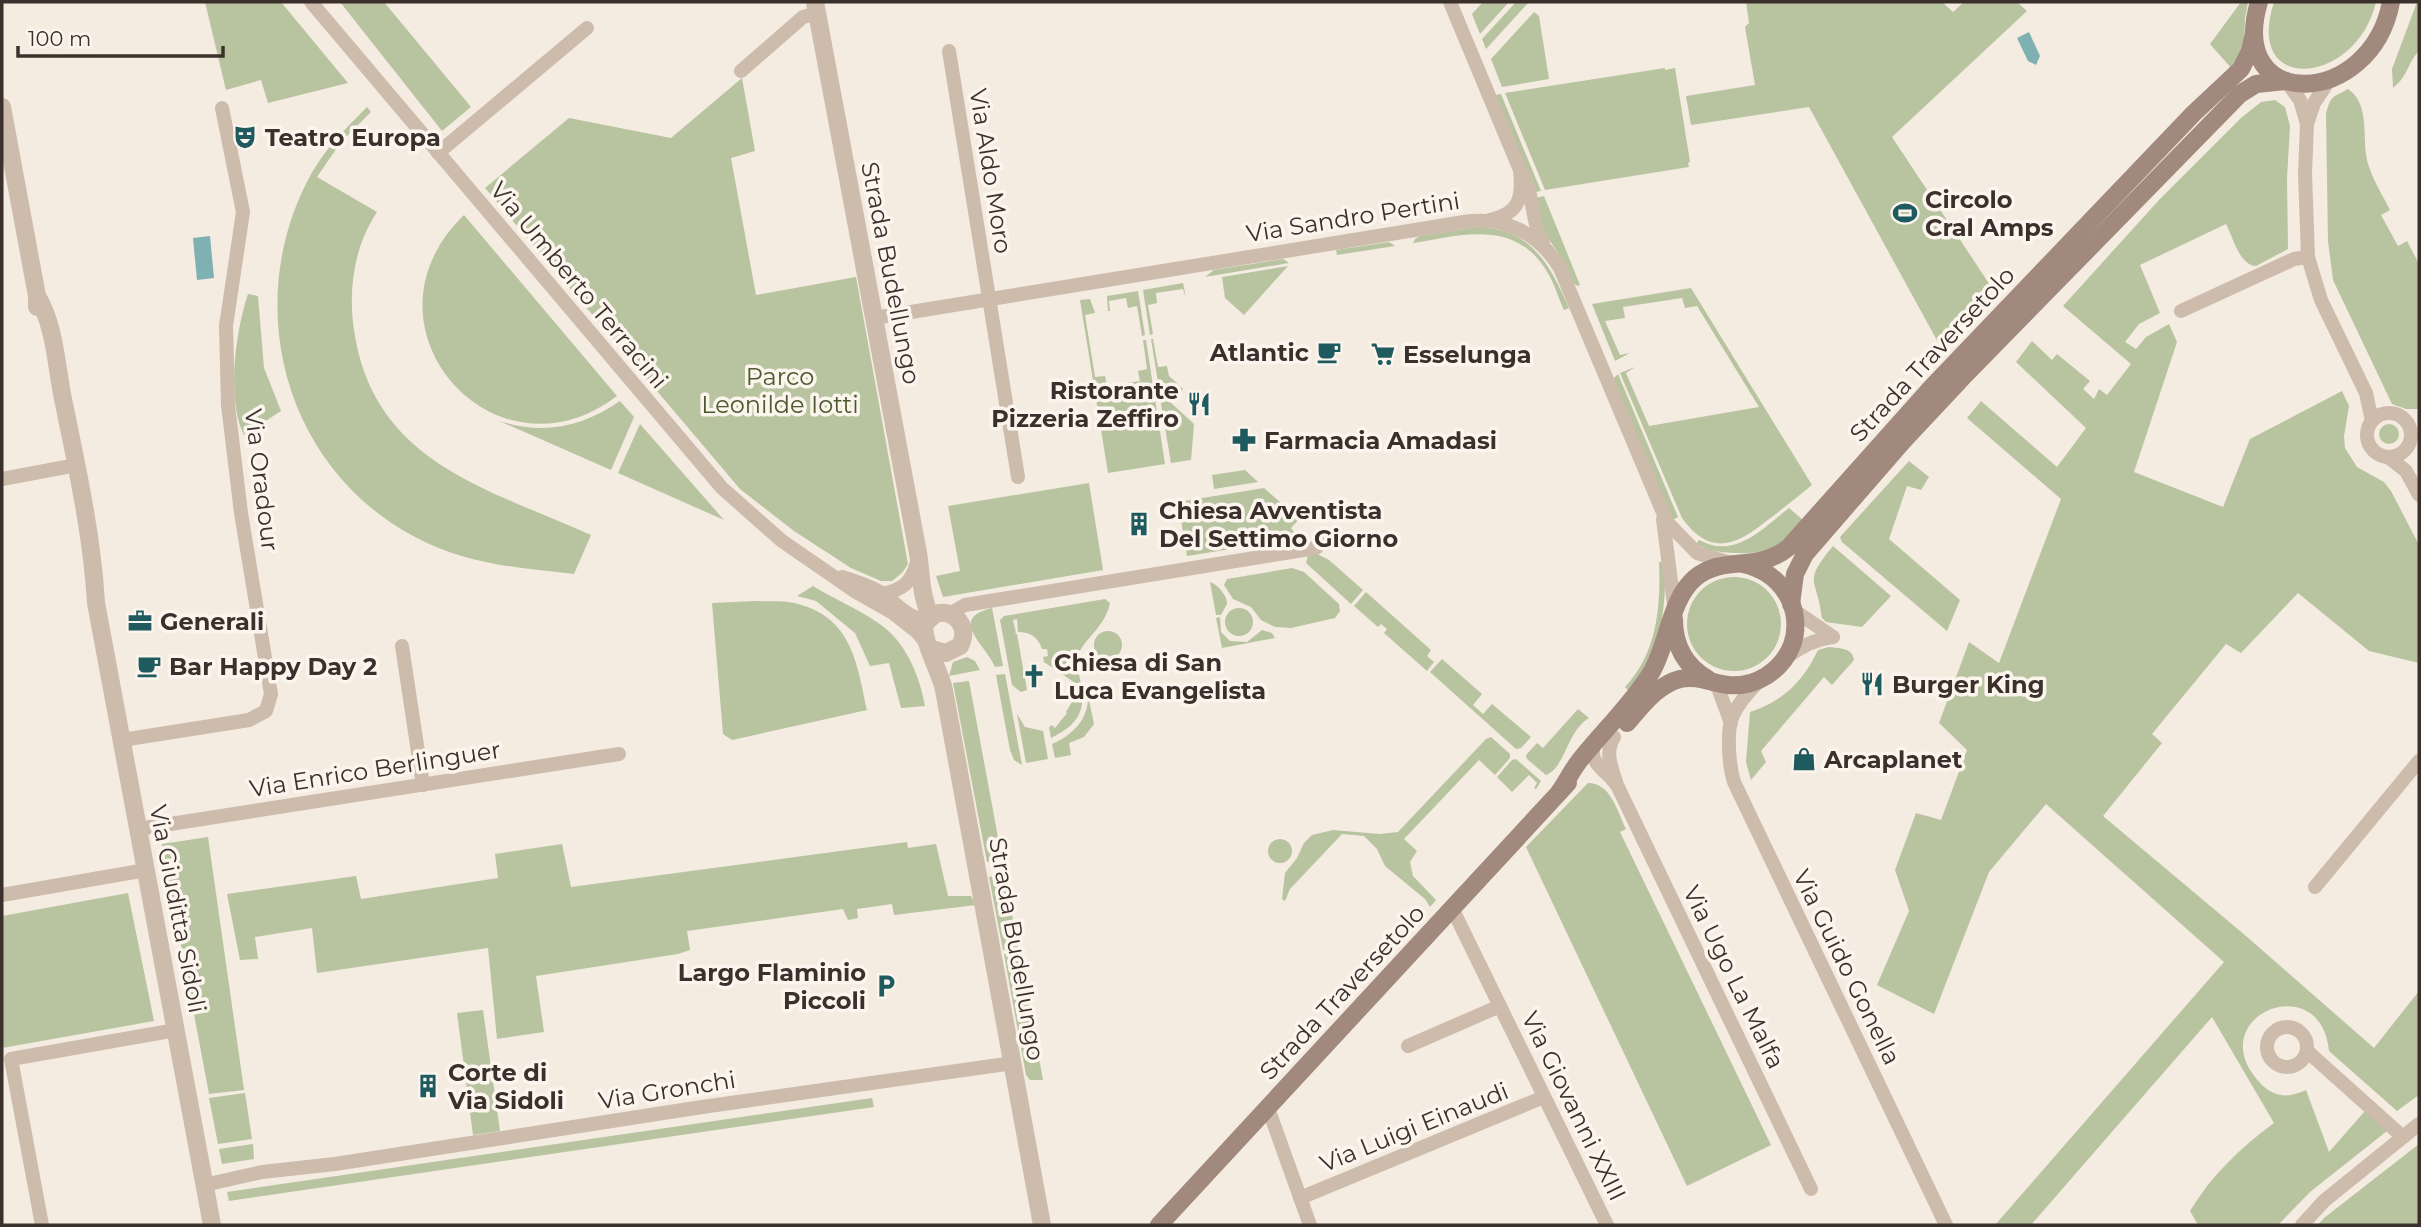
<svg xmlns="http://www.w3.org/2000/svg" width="2421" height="1227" viewBox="0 0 2421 1227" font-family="Montserrat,sans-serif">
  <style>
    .green { fill: #b8c4a0 }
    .water { fill: #7fb0b2 }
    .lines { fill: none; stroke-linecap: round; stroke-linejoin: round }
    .minor { stroke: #cdbbac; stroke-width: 14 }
    .tertiary { stroke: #cdbbac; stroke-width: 18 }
    .secondary { stroke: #a18a7d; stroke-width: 18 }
    .labels { text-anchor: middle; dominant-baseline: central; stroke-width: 7; stroke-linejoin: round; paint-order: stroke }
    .poi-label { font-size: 24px; font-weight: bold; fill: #3b302b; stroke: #fbf5ee; text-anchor: start }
    .street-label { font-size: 24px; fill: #3b302b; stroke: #fbf5ee }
    .park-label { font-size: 24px; fill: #4a5a2e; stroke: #fbf5ee }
  </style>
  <rect width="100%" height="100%" fill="#f4ebe1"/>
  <g class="green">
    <path d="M205,2H281L348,83L268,103L261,80L226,90Z"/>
    <path d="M340,2H384L471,107L442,131Z"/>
    <path d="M1483,2H1509L1480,34L1472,14Z"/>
    <path d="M1516,2H1529L1486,49L1482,39Z"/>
    <path d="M1746,2H1942L1953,12L1964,2H2017L2027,11L1892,137L1992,288L1939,344L1809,107L1691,125L1686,96L1755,85L1745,27L1749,23Z"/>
    <path d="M2241,2H2248L2245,18L2244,46L2232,69L2210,44Z"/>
    <path d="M2274,2H2376C2357,85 2243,97 2274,2Z"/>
    <path d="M2417,2H2419V51C2406,65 2409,75 2393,88L2392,69Z"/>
    <path d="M1534,12L1539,16L1549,79L1502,87L1491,59Z"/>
    <path d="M1665,68V70L1675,68L1690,162L1688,163L1689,167L1545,190L1505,93Z"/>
    <path d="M742,78L755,151L731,158L756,295L856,277L908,564L902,573L892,581H881L851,568L794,531L740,489L485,188L569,118L671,138Z"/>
    <path d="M2348,89C2370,104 2362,136 2367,160C2371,177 2382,194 2390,210L2381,215L2398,246L2407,241L2419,264V409H2406L2392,404L2333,280L2328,241L2326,114C2331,95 2332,98 2348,89Z"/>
    <path d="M1501,94L1541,191L1535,192L1495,95Z"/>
    <path d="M2275,100L2285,107L2290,126L2287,179L2288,249L2256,266C2239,265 2233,237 2226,224L2140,265L2160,313L2139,324L2125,342L2136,349L2146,337L2169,324L2177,342L2134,472L2223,507L2250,439L2342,391L2349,406L2344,436L2345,448L2357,467L2384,482L2391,491L2419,545V663L2369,651L2298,593L2241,653L2226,644L2152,734L2162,743L2103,816L2246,936L2374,1048L2419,991V1095L2397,1111L2329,1051C2321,965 2196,1018 2262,1085C2277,1099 2290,1097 2306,1090L2329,1152L2365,1111L2387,1131L2310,1192L2278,1225H2198L2190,1211C2211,1176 2241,1147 2274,1123L2212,1017L2031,1225H1995L2224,962L2046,804L1989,872L1934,1014L1877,985L1909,911L1895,870L1916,813L1941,820L1967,750L1939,723L1969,642L1999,663L2061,499L1967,418L1981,401L2057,467L2086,428L2016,362L2032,341L2052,360L2057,354L2090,381L2083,389L2094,399L2099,389L2107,395L2131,364L2063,306L2159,200L2241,118L2261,102Z"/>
    <path d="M367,107L371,112L341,142L317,177L377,212C354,247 348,289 354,330C373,462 486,488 591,535L574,574C518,568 465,564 415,537C284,468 241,304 310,176C324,150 346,128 367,107Z"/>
    <path d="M1544,196L1580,285L1578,286L1574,284L1563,260L1543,231L1536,198Z"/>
    <path d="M464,215L617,396C494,490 350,325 464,215Z"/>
    <path d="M1471,228C1528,224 1549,262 1569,308L1564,310C1558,297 1554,282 1546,270C1514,219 1462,235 1413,243L1415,239L1420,236Z"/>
    <path d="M1389,242L1395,246L1337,255L1336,250Z"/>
    <path d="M1283,259L1289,263L1205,277L1214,270Z"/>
    <path d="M1288,266L1244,315L1225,298L1222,277Z"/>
    <path d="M1183,283L1186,298L1183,289L1156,293L1157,303L1148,305L1153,334L1150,335L1143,290Z"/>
    <path d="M1691,288L1812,485C1798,496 1784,508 1769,519C1737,545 1711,558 1682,518L1620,373L1635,367L1626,373L1649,426L1759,407L1697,306L1685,308L1682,298L1623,307L1625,318L1605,321L1620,355L1630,353L1615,361L1592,304Z"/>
    <path d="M1138,291L1145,335L1142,336L1137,306L1128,308L1126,298L1109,301L1110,311H1108L1107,296Z"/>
    <path d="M248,294L258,296L264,368L281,411L244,435C226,400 236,329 248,294Z"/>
    <path d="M1090,299L1095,313L1085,315L1095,377L1105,376L1107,386L1140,381L1138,371L1147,369L1143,340H1146L1165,464L1108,473L1080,300Z"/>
    <path d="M1151,339H1153L1158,367L1167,366L1169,376L1183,389L1175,398L1158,382Z"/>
    <path d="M1618,374L1678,517L1673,520L1613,379Z"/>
    <path d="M1159,392L1194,424L1191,460L1171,463Z"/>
    <path d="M620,401L634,417L611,470L497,420C541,436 583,427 620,401Z"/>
    <circle cx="2389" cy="434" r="10"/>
    <path d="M640,424L724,520L618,473Z"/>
    <path d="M1909,461L1929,477L1921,490L1907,486L1889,539L1960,600L1947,631L1842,542L1840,537Z"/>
    <path d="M1245,470L1258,482L1214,489L1212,475Z"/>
    <path d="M1089,483L1103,570L943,597L936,576L960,571L948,506Z"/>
    <path d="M1264,488L1299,519L1291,528L1294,532L1288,540L1187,556L1178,502Z"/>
    <path d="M1789,508L1803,520C1777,550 1773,554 1733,553C1719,552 1708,551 1696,544L1699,540C1735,560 1763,528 1789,508Z"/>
    <path d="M1833,546L1891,596L1862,627L1826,622L1822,618C1817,576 1802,584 1833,546Z"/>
    <path d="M1317,554L1329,560L1363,590L1351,604L1306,563L1308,556Z"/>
    <path d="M1659,562H1665C1666,601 1663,664 1628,690L1625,687C1657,653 1661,607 1659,562Z"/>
    <path d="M1292,568L1304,572L1339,604L1340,611L1335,618L1291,628L1275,627L1261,620L1251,607L1233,599L1224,585L1227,579Z"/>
    <circle cx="1734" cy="624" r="47"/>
    <path d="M1210,582C1217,584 1228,596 1227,604C1226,606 1222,613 1221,615H1216Z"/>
    <path d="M813,586C834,599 867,613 885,628C908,647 920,678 925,706L901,708L889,663L870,666L855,633L816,601L797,596Z"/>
    <path d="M1366,592L1431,650L1427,656L1434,662L1427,671L1384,633L1387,629L1381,624L1378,627L1354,606Z"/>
    <path d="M1105,599L1110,603C1105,626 1089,634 1078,654C1074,660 1077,668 1079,675C1087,707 1082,723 1051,738L1049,727L1052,725L1055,728L1067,713L1066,712L1081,687L1044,662L1043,657L1048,656L1047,649H1042C1038,637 1030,632 1018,632L1017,619L1013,620L1016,633L1014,634H1017L1027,690L1021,692L1012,685L1000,620L1004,616Z"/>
    <path d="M755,601C769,602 785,600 798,604C852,618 857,664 867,710L732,740L723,734L712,603Z"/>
    <path d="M992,608L1003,666L995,667C986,644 947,619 992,608Z"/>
    <circle cx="1239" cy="622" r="14"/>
    <path d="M1220,617L1221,632L1230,641L1247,642L1262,630L1272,633L1275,638L1222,648L1216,618Z"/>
    <circle cx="1108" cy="645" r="14"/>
    <path d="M1829,647C1841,649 1852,647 1854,660L1832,685L1824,677L1761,751L1766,762L1751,780L1746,762L1750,712C1783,701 1803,682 1818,650Z"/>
    <path d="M967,657L975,661L980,670L949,676L953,662Z"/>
    <path d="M1442,659L1482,694L1473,705L1483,714L1492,704L1531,737L1521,748L1516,749L1430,672Z"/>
    <path d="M1005,674L1022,765L1014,760L1010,750L996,675Z"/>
    <path d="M969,681L1002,859L987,862L953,683Z"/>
    <path d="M1088,695L1094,724L1084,737L1069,743L1071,755L1055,758L1052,744C1073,735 1089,719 1088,695Z"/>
    <path d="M1578,709L1589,718C1566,732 1566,767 1546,775L1527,759L1526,755L1537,743L1543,748Z"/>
    <path d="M1017,714L1025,727L1043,731L1048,759L1026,763Z"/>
    <path d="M1491,737L1510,754V758L1495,775L1479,760L1404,839L1417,851L1410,862L1413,876L1436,900L1430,907L1425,899L1385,866L1377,849L1364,836L1342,834L1290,889L1285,901L1282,899L1285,873L1297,858L1304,843L1312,835L1333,830L1380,834L1398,832L1486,739Z"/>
    <path d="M1516,759L1541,781L1536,789L1534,788L1537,783L1529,775L1512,792L1497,777L1512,760Z"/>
    <path d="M1588,783C1611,783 1617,811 1626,829L1620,832L1771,1145L1687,1186L1526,847Z"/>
    <path d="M208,837L244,1090L209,1094L162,844Z"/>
    <circle cx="1280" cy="851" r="12"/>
    <path d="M907,842L908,848L936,844L948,896H971L976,905L894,915L892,904L857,909L858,918L848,920L843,909L687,931L690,950L678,954L536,976L544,1032L497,1039L488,948L317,973L312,928L255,937L258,959L240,960L227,894L356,876L361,899L498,878L495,854L562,844L571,887Z"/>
    <path d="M1005,874L1018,948L1003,950L989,877Z"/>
    <path d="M128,893L154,1021L2,1048V916Z"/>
    <path d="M1019,952L1043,1080H1030L1026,1075L1004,954Z"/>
    <path d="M483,1010L500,1131L473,1135L457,1013Z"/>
    <path d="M245,1093L252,1139L218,1144L209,1098Z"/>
    <path d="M872,1098L874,1107L229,1201L227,1192Z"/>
    <path d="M253,1144L254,1159L222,1164L219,1149Z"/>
    <path d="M2419,1144V1225H2318L2324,1218Z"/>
  </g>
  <g class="water">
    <path d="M2029,32L2040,56L2036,65L2028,61L2017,38Z"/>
    <path d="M210,236L214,278L197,280L193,238Z"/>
  </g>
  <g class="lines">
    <g class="minor">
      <path d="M311,2L722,488L782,541L856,592L893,613L917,632L927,644"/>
      <path d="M1450,2L1520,170"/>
      <path d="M949,51L1018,477"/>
      <path d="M741,71L803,17L817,13"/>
      <path d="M2330,79L2314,103L2307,124L2305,174L2308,257L2321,300L2366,393L2372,421"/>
      <path d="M2286,81L2300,100L2307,124"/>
      <path d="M438,153L587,28"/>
      <path d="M1489,220C1520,214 1523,197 1520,170C1535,192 1530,219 1543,243"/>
      <path d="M2181,311L2294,259L2308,257"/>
      <path d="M874,318L1464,222C1504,216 1539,233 1560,268L1667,522L1697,553L1731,563"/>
      <circle cx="2389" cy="435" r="22"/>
      <path d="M2388,457L2406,471L2419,495"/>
      <path d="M2,479L66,467"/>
      <path d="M1663,519L1675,613"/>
      <path d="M842,577C855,581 868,585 880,592C896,602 909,622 930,619"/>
      <path d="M882,594C903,590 912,582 917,562"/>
      <path d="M1791,604L1798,613L1833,637"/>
      <path d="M949,614L965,605L1316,548L1322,542"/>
      <path d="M402,646L423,785"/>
      <path d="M1787,657C1800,647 1816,639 1833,637"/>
      <path d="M1708,679L1718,688L1731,723"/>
      <path d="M1760,680C1750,690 1739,702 1733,715C1726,730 1729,766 1734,782L1946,1225"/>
      <path d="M1614,737C1604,753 1612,768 1617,785L1811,1189"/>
      <path d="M122,740L249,720L266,711L271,694L241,513L228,405L226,326L243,212L222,108"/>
      <path d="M1595,743C1586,762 1607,771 1616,784"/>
      <path d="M138,829L619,754"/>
      <path d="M2315,887L2419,761"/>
      <path d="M2,895L146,870"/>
      <path d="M1452,908L1607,1225"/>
      <circle cx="2287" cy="1047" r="20"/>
      <path d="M1408,1046L1500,1006"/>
      <path d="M2307,1051L2403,1137"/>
      <path d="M1268,1108L1310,1225"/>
      <path d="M204,1185L262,1172L335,1164L702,1107L1013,1063"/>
      <path d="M1300,1198L1544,1097"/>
      <path d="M42,1225L11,1059L176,1030"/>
      <path d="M2302,1225L2324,1201L2419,1124"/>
    </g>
    <g class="tertiary">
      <path d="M815,2L918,553C922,578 920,594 931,618"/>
      <path d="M2,107L37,296V307"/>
      <path d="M37,296C54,324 56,361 62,394C76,463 92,533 96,603L212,1225"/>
      <path d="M931,649L946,653L960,646C974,619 939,600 926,623C919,636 941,673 944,690L1042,1225"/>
    </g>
    <g class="secondary">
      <path d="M2259,2C2226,113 2371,109 2391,2"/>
      <path d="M1791,604L1795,574L1805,554L1903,441L1962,378L2240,94L2256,84L2286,81"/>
      <path d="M1674,619C1674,646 1685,666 1708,679"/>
      <path d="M1627,723C1642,706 1657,685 1680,679C1698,675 1711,683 1728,685C1755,688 1782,671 1792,645C1798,629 1796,608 1786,593C1776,577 1761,568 1743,564"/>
      <path d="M1560,791C1567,781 1572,770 1580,760C1603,731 1631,705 1651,673C1668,645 1670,599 1695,578C1724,554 1758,573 1789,547L1931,388L2194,113L2241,69L2250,51L2254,33"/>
      <path d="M1159,1225L1568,783"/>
    </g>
  </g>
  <defs>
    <g id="theatre-bare" transform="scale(1.89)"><path d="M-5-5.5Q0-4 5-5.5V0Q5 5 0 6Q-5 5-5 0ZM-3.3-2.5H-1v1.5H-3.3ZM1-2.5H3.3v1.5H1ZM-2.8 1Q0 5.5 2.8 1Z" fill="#1f5a5e" stroke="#fbf5ee" stroke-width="2.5" paint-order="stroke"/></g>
    <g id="stadium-bare" transform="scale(1.89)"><path d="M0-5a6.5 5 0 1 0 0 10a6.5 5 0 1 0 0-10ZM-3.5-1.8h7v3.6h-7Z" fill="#1f5a5e" stroke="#fbf5ee" stroke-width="2.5" paint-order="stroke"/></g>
    <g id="cafe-bare" transform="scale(1.89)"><path d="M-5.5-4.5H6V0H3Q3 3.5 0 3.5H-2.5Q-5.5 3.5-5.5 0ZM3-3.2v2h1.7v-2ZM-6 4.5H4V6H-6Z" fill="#1f5a5e" stroke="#fbf5ee" stroke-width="2.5" paint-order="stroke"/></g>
    <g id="supermarket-bare" transform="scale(1.89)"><path d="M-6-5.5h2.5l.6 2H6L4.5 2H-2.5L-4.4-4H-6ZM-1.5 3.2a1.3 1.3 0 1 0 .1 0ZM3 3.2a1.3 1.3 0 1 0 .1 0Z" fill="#1f5a5e" stroke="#fbf5ee" stroke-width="2.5" paint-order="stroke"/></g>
    <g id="restaurant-bare" transform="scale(1.89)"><path d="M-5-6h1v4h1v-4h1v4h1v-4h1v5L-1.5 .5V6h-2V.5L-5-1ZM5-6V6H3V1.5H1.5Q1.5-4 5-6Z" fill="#1f5a5e" stroke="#fbf5ee" stroke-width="2.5" paint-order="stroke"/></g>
    <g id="pharmacy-bare" transform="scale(1.89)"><path d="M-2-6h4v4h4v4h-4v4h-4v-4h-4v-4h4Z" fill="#1f5a5e" stroke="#fbf5ee" stroke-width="2.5" paint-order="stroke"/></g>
    <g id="building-bare" transform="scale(1.89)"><path d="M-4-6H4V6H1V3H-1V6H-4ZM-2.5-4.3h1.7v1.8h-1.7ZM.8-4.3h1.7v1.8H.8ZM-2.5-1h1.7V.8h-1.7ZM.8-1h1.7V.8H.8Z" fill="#1f5a5e" stroke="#fbf5ee" stroke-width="2.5" paint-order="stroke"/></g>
    <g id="office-bare" transform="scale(1.89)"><path d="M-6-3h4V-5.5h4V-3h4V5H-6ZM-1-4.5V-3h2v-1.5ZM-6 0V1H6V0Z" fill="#1f5a5e" stroke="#fbf5ee" stroke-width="2.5" paint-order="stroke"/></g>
    <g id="church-bare" transform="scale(1.89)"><path d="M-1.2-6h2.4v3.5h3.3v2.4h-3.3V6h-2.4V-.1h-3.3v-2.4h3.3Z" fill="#1f5a5e" stroke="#fbf5ee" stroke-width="2.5" paint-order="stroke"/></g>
    <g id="shop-bare" transform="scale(1.89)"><path d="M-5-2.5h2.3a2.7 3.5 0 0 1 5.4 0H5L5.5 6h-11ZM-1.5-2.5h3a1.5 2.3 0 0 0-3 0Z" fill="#1f5a5e" stroke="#fbf5ee" stroke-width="2.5" paint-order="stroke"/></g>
    <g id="parking-bare" transform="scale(1.89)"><path d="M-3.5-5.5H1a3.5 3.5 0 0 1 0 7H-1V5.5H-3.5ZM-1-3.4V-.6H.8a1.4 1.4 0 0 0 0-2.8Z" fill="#1f5a5e" stroke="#fbf5ee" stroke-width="2.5" paint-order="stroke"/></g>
  </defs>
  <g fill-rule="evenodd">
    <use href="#theatre-bare" x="245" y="137"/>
    <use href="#stadium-bare" x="1905" y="213"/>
    <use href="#cafe-bare" x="1329" y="352"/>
    <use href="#supermarket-bare" x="1383" y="354"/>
    <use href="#restaurant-bare" x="1199" y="404"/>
    <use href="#pharmacy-bare" x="1244" y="440"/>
    <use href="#building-bare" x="1139" y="524"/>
    <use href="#office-bare" x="140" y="621"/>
    <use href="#cafe-bare" x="149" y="666"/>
    <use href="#church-bare" x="1034" y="676"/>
    <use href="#restaurant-bare" x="1872" y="684"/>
    <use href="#shop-bare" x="1804" y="759"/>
    <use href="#parking-bare" x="886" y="986"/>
    <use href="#building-bare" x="428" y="1086"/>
  </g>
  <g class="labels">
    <g class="poi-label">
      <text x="265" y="137">Teatro Europa</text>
      <text x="1925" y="199">Circolo<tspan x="1925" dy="28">Cral Amps</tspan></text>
      <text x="1309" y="352" text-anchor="end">Atlantic</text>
      <text x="1403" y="354">Esselunga</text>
      <text x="1179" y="390" text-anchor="end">Ristorante<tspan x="1179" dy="28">Pizzeria Zeffiro</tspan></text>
      <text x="1264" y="440">Farmacia Amadasi</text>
      <text x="1159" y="510">Chiesa Avventista<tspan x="1159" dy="28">Del Settimo Giorno</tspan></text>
      <text x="160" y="621">Generali</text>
      <text x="1054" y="662">Chiesa di San<tspan x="1054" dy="28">Luca Evangelista</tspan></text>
      <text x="169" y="666">Bar Happy Day 2</text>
      <text x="1892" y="684">Burger King</text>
      <text x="1824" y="759">Arcaplanet</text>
      <text x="866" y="972" text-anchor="end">Largo Flaminio<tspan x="866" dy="28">Piccoli</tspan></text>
      <text x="448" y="1072">Corte di<tspan x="448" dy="28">Via Sidoli</tspan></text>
    </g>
    <g class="street-label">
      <text transform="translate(991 171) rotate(81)">Via Aldo Moro</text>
      <text transform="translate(1353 217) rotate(-9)">Via Sandro Pertini</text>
      <text transform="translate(891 273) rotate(79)">Strada Budellungo</text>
      <text transform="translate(579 285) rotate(50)">Via Umberto Terracini</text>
      <text transform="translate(1932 354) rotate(-47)">Strada Traversetolo</text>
      <text transform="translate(262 480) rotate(83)">Via Oradour</text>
      <text transform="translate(375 769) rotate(-9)">Via Enrico Berlinguer</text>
      <text transform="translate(178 909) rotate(79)">Via Giuditta Sidoli</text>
      <text transform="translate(1017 949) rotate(80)">Strada Budellungo</text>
      <text transform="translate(1847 967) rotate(64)">Via Guido Gonella</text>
      <text transform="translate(1734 977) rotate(64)">Via Ugo La Malfa</text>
      <text transform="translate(1342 992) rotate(-47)">Strada Traversetolo</text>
      <text transform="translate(667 1090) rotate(-9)">Via Gronchi</text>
      <text transform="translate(1574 1106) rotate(64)">Via Giovanni XXIII</text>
      <text transform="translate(1414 1127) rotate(-22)">Via Luigi Einaudi</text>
    </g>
    <g class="park-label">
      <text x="780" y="376">Parco<tspan x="780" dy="28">Leonilde Iotti</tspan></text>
    </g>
  </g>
  <rect width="2421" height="1227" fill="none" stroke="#3b302b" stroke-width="7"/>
  <path d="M18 46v10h205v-10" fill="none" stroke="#3b302b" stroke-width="3.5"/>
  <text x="28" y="46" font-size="21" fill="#3b302b" stroke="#fbf5ee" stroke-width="5" paint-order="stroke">100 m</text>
</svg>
